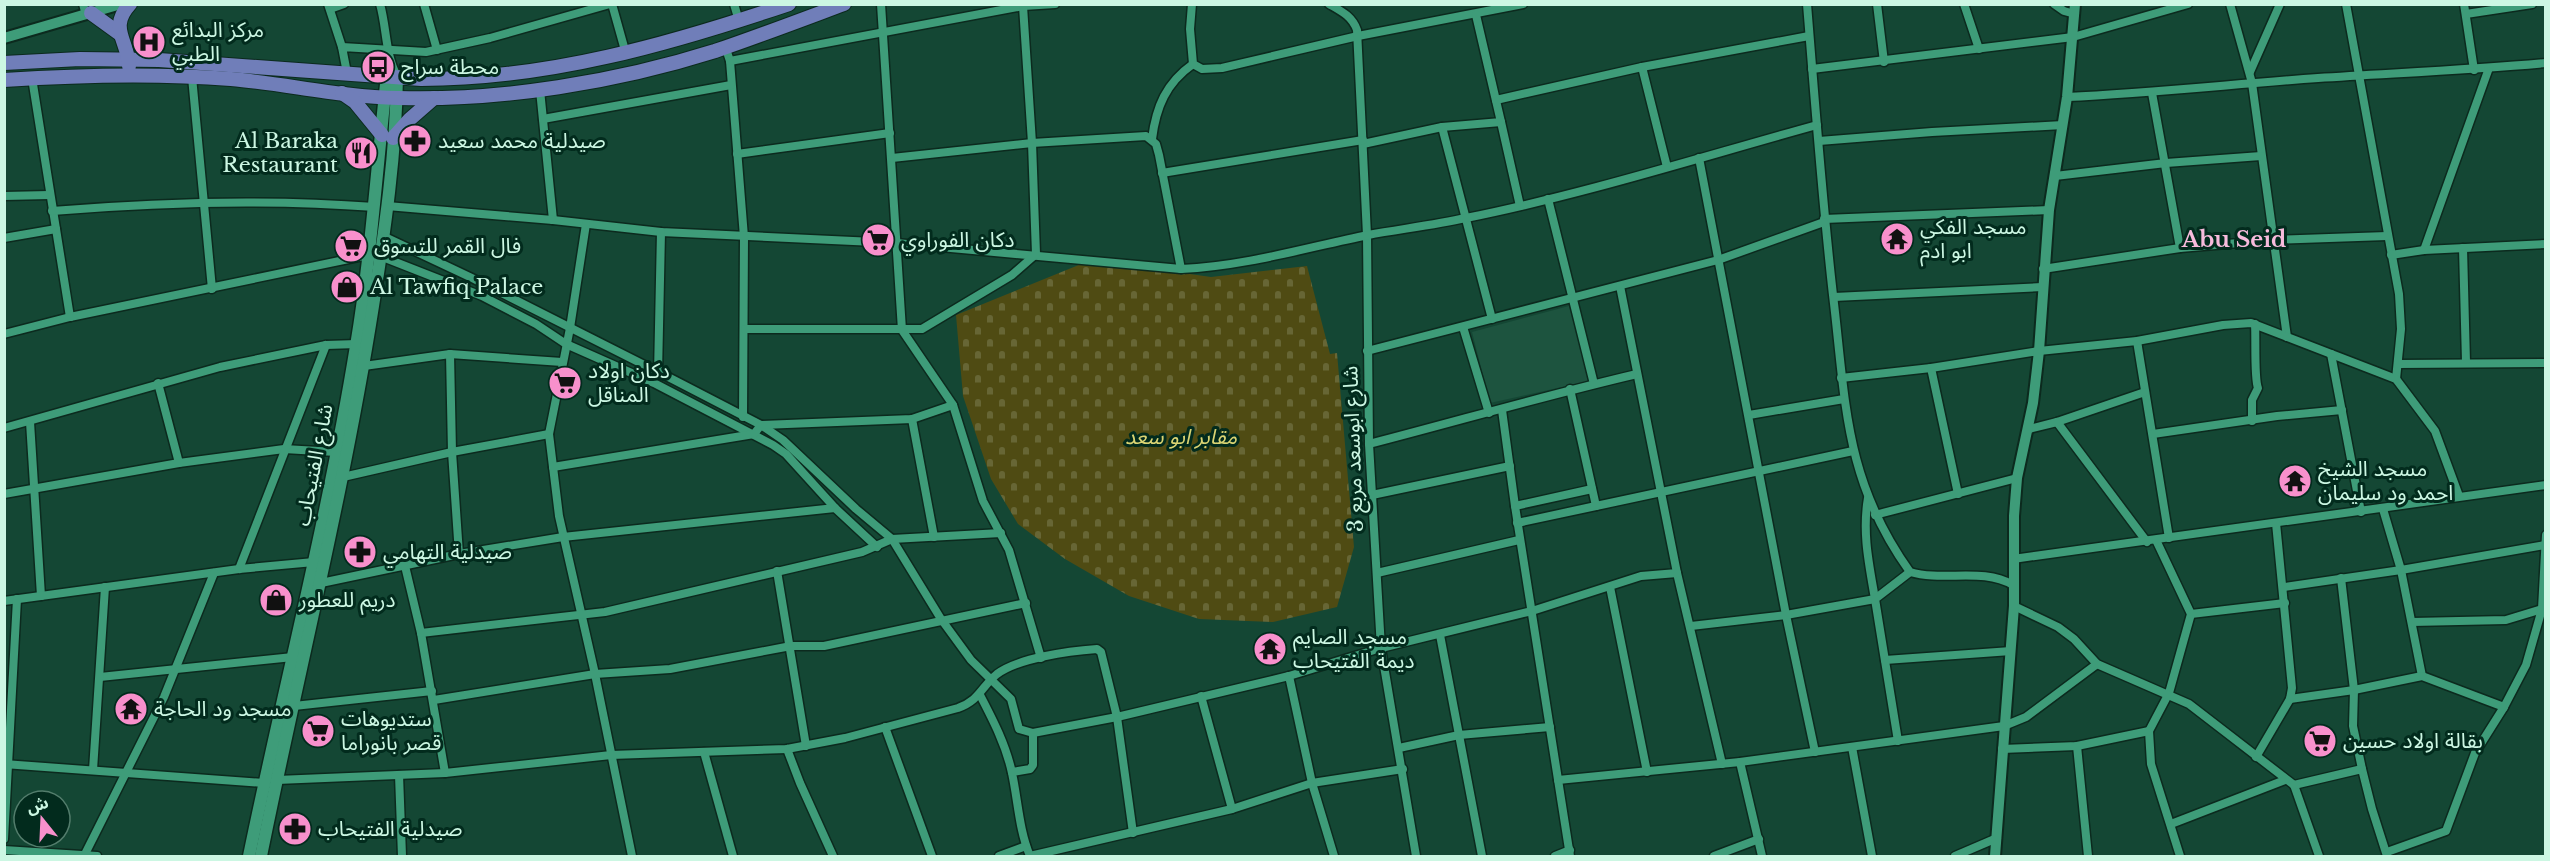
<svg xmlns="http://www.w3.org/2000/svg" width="2550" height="861" viewBox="0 0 2550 861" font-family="'Libre Baskerville','Noto Sans Arabic',serif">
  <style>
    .built { fill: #1d543f }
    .cemetery { fill: url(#cemetery-stones) }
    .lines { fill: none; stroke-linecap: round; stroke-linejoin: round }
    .minor-casing { stroke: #0c2a1e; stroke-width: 11 }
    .tertiary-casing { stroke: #0c2a1e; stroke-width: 14 }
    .secondary-casing { stroke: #0c2a1e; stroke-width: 15 }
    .trunk-casing { stroke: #0c2a1e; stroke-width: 16 }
    .minor { stroke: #3e9c79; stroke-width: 8 }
    .tertiary { stroke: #3e9c79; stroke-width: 10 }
    .secondary { stroke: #3e9c79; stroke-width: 12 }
    .trunk { stroke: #707eb9; stroke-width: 14 }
    .labels { text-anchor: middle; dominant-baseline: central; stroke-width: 6; stroke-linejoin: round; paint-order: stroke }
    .poi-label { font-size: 21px; fill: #ccf7e3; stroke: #022b1d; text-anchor: start }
    .park-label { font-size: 21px; font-style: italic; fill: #dad473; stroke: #022b1d }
    .street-label { font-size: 21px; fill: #ccf7e3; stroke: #022b1d }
    .neighbourhood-label { font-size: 22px; font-weight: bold; fill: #f7bbdc; stroke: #022b1d }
  </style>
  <defs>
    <pattern id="cemetery-stones" width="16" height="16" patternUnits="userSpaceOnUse" patternTransform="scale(1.5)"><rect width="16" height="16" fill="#4f4b13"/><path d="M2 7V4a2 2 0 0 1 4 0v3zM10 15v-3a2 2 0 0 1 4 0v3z" fill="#676635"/></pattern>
  </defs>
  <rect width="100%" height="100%" fill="#144734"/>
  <path class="built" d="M1569,306L1589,381L1490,403L1472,332Z"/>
  <path class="cemetery" d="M1091,260L1211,277L1307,266L1330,354L1337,353L1354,547L1337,607L1273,622L1199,619L1129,596L1065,559L1018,524L991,479L963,396L956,315Z"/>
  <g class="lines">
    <g class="minor-casing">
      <g id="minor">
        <path d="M83,4L86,15"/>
        <path d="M328,4L342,47"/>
        <path d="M380,4C387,29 385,54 397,76"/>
        <path d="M424,4L437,50"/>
        <path d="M612,4L626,54"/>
        <path d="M734,4L739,21"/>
        <path d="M881,4L902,330L953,405L983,501L1009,550L1041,658"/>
        <path d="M1192,4L1190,29L1193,64L1202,69L1222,68L1358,36L1523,4"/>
        <path d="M1329,4C1341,11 1352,16 1357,30L1367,235L1369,444L1381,648L1416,856"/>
        <path d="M1807,4C1815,102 1822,199 1833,295C1846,403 1844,480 1910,572C1944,582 1982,567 2013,585"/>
        <path d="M1877,4L1884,62"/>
        <path d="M1964,4L1979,49"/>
        <path d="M2054,4L2064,11L2075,14"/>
        <path d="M2230,4L2252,83L2287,337"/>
        <path d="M2346,4L2399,294L2401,329L2396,379"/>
        <path d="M2464,4L2474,70"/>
        <path d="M330,9L344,4"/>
        <path d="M2466,14L2532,4"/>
        <path d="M725,46L730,61L744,237L743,417"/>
        <path d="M730,61L1023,6L1055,4"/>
        <path d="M1642,67L1667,167"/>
        <path d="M1812,69L2073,37L2188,4"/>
        <path d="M2250,72L2280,4"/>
        <path d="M347,73L342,47L426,52L490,38L610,4"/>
        <path d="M192,77L212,289"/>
        <path d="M32,78L70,317"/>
        <path d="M540,90L553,220"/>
        <path d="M2152,93L2180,248"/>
        <path d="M2067,97C2151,93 2234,84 2318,78C2394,73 2470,70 2546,63"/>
        <path d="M1496,100L1642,67L1809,36"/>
        <path d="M543,119L731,85"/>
        <path d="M1501,122L1520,206"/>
        <path d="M1442,127L1492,319"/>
        <path d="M1152,139C1156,107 1166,83 1193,64"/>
        <path d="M1819,141L1932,132L2063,125"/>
        <path d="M1363,144L1442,127L1501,122L1476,15"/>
        <path d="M737,154L890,133"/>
        <path d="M892,158L1032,143L1146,136L1156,144L1159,155L1181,269"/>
        <path d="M1699,158L1786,615L1815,752"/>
        <path d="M1162,173L1363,140"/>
        <path d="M2055,176L2166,163L2261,156"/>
        <path d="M4,196L49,195"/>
        <path d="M1548,199L1594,384"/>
        <path d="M387,206L553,220L661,232L896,243L1181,269C1245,266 1305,248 1368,235C1401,229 1434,225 1466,218C1585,194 1701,157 1817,125"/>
        <path d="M52,211C160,202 267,199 375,207"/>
        <path d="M1824,219L2049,210"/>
        <path d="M586,224L570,328L549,434L559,516L595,674L632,856"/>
        <path d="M383,236L474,279L674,380L761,425L783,440L856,509L892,539L941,619L971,660L1011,699L1019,729L1033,733"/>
        <path d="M4,238L56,229"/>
        <path d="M2463,248L2466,362"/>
        <path d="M2424,250L2489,68"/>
        <path d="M2391,255L2424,250L2546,244"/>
        <path d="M380,256L482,296L536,324L566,344L654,383L773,445L786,454L835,508L877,547"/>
        <path d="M2043,269L2180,248L2274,240L2387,236"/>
        <path d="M1834,297L2042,287"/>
        <path d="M1463,327L1489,413"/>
        <path d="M745,329H922L1012,275L1036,254L1032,143L1023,6"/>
        <path d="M4,334L70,317L368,255"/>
        <path d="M2137,341L2169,538"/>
        <path d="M1367,351L1718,260L1824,222"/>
        <path d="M450,354L452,452L459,554"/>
        <path d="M2331,354L2361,512"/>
        <path d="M2398,364L2546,363"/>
        <path d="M364,366L450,354L562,362"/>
        <path d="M1931,368L1958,494"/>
        <path d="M658,374L661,232"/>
        <path d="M1841,378L1931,368L2039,351L2137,341L2223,325L2251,323L2396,379L2435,431L2459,496"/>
        <path d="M158,383L179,463"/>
        <path d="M1570,389L1596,506L1853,451"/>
        <path d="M1502,410L1515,506"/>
        <path d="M1749,415L1844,399"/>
        <path d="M912,419L934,537"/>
        <path d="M2252,421V400L2258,388C2254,379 2256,338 2255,324"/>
        <path d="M30,422L41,596"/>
        <path d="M2057,422L2147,542"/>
        <path d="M4,428L220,367L326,345L357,344"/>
        <path d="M2029,429L2057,422L2145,392"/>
        <path d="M2153,434L2277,416L2342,410"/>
        <path d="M1369,444C1458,421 1547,395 1637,374"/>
        <path d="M553,467L754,434L761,425L912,419L953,405"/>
        <path d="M343,477L452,452L549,434"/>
        <path d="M4,494L179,463L284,449L336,452"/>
        <path d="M1372,495L1510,466"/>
        <path d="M2383,509L2401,570L2422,676"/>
        <path d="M1875,515L2017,478"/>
        <path d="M1517,523L1596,506"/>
        <path d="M2156,540L2191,614L2169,693L2149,731L2151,764L2180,856"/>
        <path d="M2013,559L2546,485"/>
        <path d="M405,566L421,633L445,773"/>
        <path d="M239,569L326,345"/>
        <path d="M777,571L806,746"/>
        <path d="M1377,573L1519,540"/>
        <path d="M1677,573L1722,764"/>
        <path d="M2341,578L2354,690L2353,726L2362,769"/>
        <path d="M321,583L459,554L563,537L835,508"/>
        <path d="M1610,587L1647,772"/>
        <path d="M2284,587L2401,570L2545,545"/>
        <path d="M4,601L239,569L314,562"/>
        <path d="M2014,606L2058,627L2074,639L2097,664L2189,704L2294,785L2319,856"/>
        <path d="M2191,614L2285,603"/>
        <path d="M2412,622L2506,620L2542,609"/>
        <path d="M1691,626L1786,615L1875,599C1869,564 1862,533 1868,498"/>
        <path d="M421,633L605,612L862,552L892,539L1001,533"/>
        <path d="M1440,635L1482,856"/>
        <path d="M1885,660L2011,651"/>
        <path d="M1289,676L1312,783L1334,856"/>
        <path d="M100,677L293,657"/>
        <path d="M980,695C993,720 1006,745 1012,773C1018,801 1019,830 1030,856"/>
        <path d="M1201,696L1232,809"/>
        <path d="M2290,699L2354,690L2422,676L2504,707"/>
        <path d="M434,700L595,674L670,669L791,646H824L1026,603"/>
        <path d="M294,706L432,691"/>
        <path d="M885,727L932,856"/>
        <path d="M1898,741L1875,599L1910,572"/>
        <path d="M2077,746L2088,856"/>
        <path d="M1852,747L1872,856"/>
        <path d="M1399,748L1459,735L1550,727"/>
        <path d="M787,749L800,783L833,856"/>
        <path d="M2002,749L2077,746L2149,731"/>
        <path d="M704,752L733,856"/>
        <path d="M2256,757L2290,699L2292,688L2276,523"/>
        <path d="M1740,762L1762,856"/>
        <path d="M4,764L264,783"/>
        <path d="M93,770L105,587"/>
        <path d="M1012,772L1030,769L1033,765V733L1117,717L1289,676L1381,648L1532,611L1641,576L1677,573L1620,286"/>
        <path d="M399,775L402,856"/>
        <path d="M277,780L445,773L611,755L787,749L845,738L958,708C980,700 981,687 997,674C1018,658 1069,651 1097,649L1101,652L1117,717L1133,833"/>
        <path d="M1558,780L1740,762L2004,726L2026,717L2097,664"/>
        <path d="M2294,785L2362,769L2372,809L2387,856"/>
        <path d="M2171,824L2285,780"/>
        <path d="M4,839L17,599"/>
        <path d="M4,850L97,856"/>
        <path d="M2387,852L2446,831L2475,753L2504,707L2526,665L2542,609L2546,535"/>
        <path d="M84,856L164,697L214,573"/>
        <path d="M999,856L1026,846"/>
        <path d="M1030,856L1232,809L1312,783L1403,769"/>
        <path d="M1555,856L1570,850"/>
        <path d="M1570,856L1515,506L1592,489"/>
        <path d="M1714,856L1759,839"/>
        <path d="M1955,856L1997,838"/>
      </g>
    </g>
    <g class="tertiary-casing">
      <g id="tertiary">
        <path d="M4,38L121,4"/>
        <path d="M1995,856L2014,606V516L2017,478L2033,403L2039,351L2049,210L2067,97L2075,4"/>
      </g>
    </g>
    <g class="secondary-casing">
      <g id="secondary">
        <path d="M249,856C284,686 328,518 356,346C371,256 377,166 387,75"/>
        <path d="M261,856C298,673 344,491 373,306C385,230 396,153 397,76"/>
      </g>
    </g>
    <g class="trunk-casing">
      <g id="trunk">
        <path d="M91,13L120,34"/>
        <path d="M4,63L80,59L159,60L421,79C549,79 670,44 789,4"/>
        <path d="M129,66C128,40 108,28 130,4"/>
        <path d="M4,80C80,75 155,73 231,79C287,84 342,97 398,98C501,101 617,82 715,51C759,36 801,20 844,4"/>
        <path d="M342,93L355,102L382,135"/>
        <path d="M393,138L410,119L434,98"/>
      </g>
    </g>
    <use href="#minor" class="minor"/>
    <use href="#tertiary" class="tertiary"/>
    <use href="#secondary" class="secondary"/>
    <use href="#trunk" class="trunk"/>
  </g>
  <defs>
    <g id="hospital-disc" transform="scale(1.725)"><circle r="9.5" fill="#f890cc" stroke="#022b1d"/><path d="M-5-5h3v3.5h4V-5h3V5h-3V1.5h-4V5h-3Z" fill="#111"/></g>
    <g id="bus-disc" transform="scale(1.725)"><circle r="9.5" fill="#f890cc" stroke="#022b1d"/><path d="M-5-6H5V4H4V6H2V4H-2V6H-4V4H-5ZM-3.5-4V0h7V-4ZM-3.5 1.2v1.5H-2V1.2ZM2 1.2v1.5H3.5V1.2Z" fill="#111"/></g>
    <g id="pharmacy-disc" transform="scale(1.725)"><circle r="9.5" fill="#f890cc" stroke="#022b1d"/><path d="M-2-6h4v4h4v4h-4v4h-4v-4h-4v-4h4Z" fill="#111"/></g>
    <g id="restaurant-disc" transform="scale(1.725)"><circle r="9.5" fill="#f890cc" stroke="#022b1d"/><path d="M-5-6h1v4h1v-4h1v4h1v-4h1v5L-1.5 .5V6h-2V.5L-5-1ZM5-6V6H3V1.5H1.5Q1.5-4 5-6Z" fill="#111"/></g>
    <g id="temple-disc" transform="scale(1.725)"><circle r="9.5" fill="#f890cc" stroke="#022b1d"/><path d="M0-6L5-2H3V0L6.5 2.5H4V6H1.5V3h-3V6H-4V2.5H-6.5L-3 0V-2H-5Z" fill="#111"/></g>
    <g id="supermarket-disc" transform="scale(1.725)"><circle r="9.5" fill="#f890cc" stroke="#022b1d"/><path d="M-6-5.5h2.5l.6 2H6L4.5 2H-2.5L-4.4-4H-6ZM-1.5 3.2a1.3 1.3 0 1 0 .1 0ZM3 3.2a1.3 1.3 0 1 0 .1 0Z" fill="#111"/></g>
    <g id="shop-disc" transform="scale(1.725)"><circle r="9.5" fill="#f890cc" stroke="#022b1d"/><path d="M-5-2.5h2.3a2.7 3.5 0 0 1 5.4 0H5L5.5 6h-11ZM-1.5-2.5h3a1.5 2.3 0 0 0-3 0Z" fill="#111"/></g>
  </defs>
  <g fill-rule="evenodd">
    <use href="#hospital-disc" x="149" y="42"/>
    <use href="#bus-disc" x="378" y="67"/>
    <use href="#pharmacy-disc" x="415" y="141"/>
    <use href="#restaurant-disc" x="361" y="153"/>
    <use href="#temple-disc" x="1897" y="239"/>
    <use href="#supermarket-disc" x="878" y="240"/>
    <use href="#supermarket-disc" x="351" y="246"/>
    <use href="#shop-disc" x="347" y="287"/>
    <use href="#supermarket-disc" x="565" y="383"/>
    <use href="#temple-disc" x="2295" y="481"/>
    <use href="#pharmacy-disc" x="360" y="552"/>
    <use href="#shop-disc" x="276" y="600"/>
    <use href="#temple-disc" x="1270" y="649"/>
    <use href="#temple-disc" x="131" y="709"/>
    <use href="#supermarket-disc" x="318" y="731"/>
    <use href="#supermarket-disc" x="2320" y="741"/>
    <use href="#pharmacy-disc" x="295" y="829"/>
  </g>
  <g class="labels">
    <g class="poi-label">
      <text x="172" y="30">مركز البدائع<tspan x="172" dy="24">الطبي</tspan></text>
      <text x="401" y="67">محطة سراج</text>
      <text x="338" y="141" text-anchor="end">Al Baraka<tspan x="338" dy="24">Restaurant</tspan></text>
      <text x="438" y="141">صيدلية محمد سعيد</text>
      <text x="1920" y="227">مسجد الفكي<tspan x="1920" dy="24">ابو ادم</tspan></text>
      <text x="901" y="240">دكان الفوراوي</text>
      <text x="374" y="246">فال القمر للتسوق</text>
      <text x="370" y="287">Al Tawfiq Palace</text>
      <text x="588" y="371">دكان اولاد<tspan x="588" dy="24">المناقل</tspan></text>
      <text x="2318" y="469">مسجد الشيخ<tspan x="2318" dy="24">احمد ود سليمان</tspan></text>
      <text x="383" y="552">صيدلية التهامي</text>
      <text x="299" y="600">دريم للعطور</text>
      <text x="1293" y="637">مسجد الصايم<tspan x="1293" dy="24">ديمة الفتيحاب</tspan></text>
      <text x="154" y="709">مسجد ود الحاجة</text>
      <text x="341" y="719">ستديوهات<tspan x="341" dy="24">قصر بانوراما</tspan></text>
      <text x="2343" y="741">بقالة اولاد حسين</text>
      <text x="318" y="829">صيدلية الفتيحاب</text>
    </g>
    <g class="park-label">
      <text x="1181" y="437">مقابر ابو سعد</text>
    </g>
    <g class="street-label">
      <text transform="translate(1353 449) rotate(-92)">شارع ابوسعد مربع 3</text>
      <text transform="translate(314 465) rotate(-79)">شارع الفتيحاب</text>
    </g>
    <g class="neighbourhood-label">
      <text x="2234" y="239">Abu Seid</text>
    </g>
  </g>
  <rect width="2550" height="861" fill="none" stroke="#ccf7e3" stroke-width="12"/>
  <g transform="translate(42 819) rotate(342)"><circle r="28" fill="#022b1d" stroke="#537d6c" stroke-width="1.5"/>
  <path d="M0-4.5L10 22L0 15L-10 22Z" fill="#f890cc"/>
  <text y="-9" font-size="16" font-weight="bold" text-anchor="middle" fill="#ccf7e3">ش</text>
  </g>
</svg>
